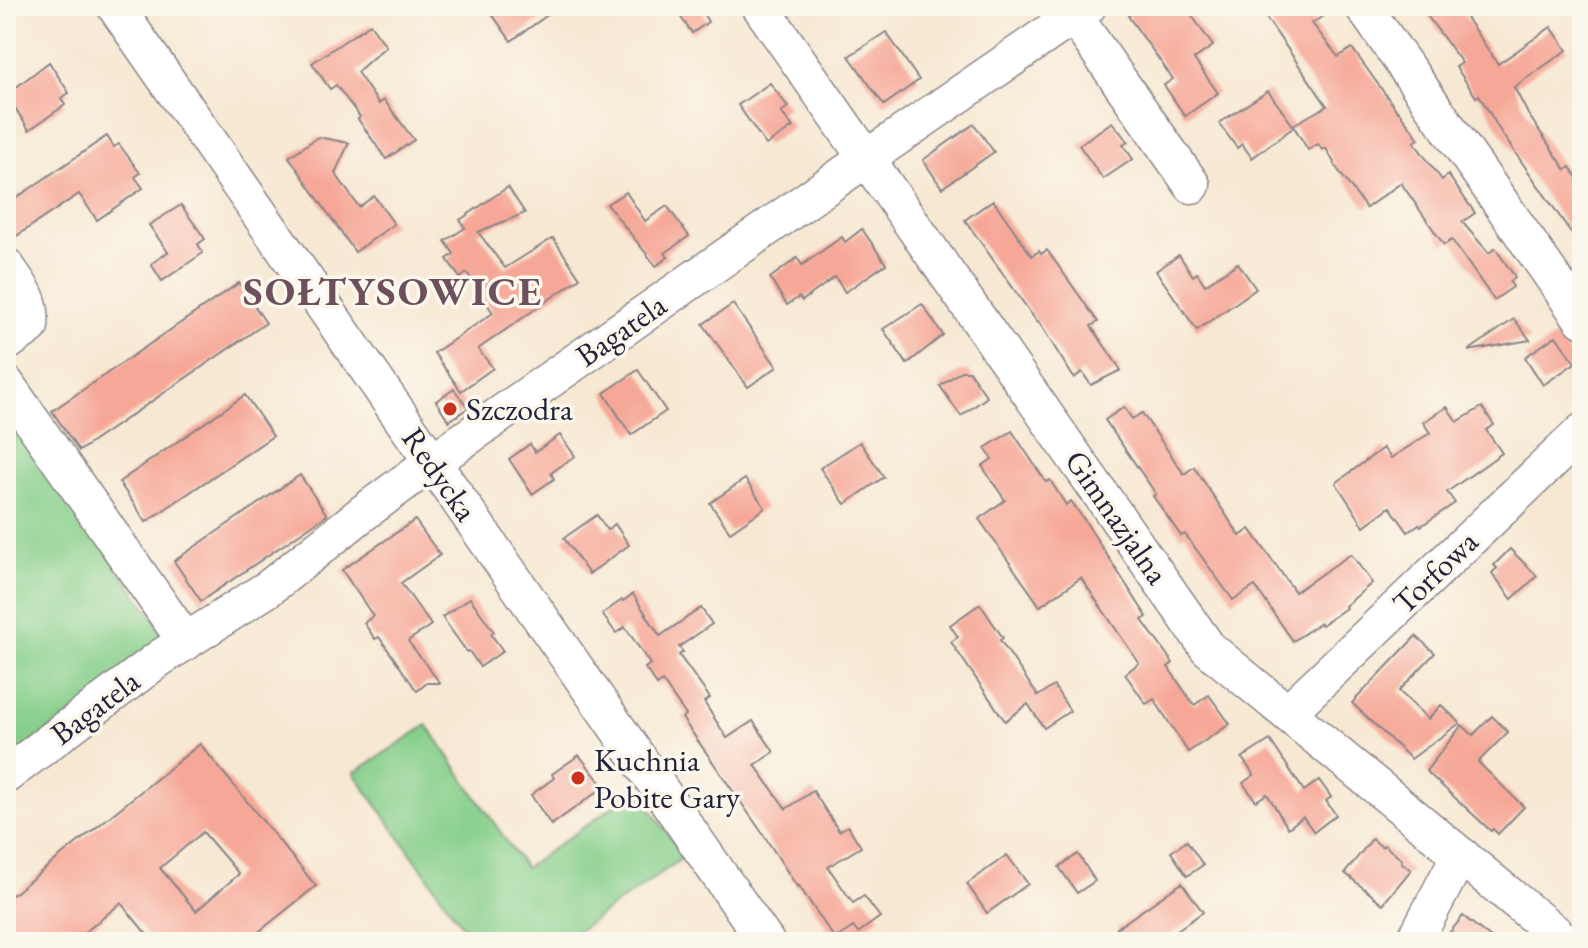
<svg xmlns="http://www.w3.org/2000/svg" width="1588" height="948" viewBox="0 0 1588 948" font-family="'EB Garamond',serif">
  <style>
    .green { fill: #86cf8b; stroke: #547863; stroke-width: 2 }
    .building { fill: #f6a898; fill-rule: evenodd }
    .lines { fill: none; stroke-linecap: round; stroke-linejoin: round }
    .minor-casing { stroke: #8c8587; stroke-width: 39 }
    .minor { stroke: #fff; stroke-width: 36 }
    .poi-dot { fill: #c8321e; stroke: #fbf7ec; stroke-width: 3 }
    .labels { text-anchor: middle; dominant-baseline: central; stroke-width: 7; stroke-linejoin: round; paint-order: stroke }
    .street-label { font-size: 32px; fill: #22223b; stroke: #fbf7ec }
    .poi-label { font-size: 32px; fill: #22223b; stroke: #fbf7ec; text-anchor: start }
    .district-label { font-size: 40px; font-weight: bold; letter-spacing: 2px; fill: #6c515c; stroke: #fbf7ec }
  </style>
  <rect width="100%" height="100%" fill="#fbf7ec"/>
  <filter id="ink" filterUnits="userSpaceOnUse"><feTurbulence type="fractalNoise" baseFrequency=".0125" numOctaves="2"/><feDisplacementMap in="SourceGraphic" scale="16" xChannelSelector="R" yChannelSelector="G"/><feConvolveMatrix kernelMatrix="1 2 1 2 8 2 1 2 1" color-interpolation-filters="sRGB"/></filter>
  <filter id="wash" filterUnits="userSpaceOnUse"><feTurbulence type="fractalNoise" baseFrequency=".006" numOctaves="4" result="noise"/><feDisplacementMap in="SourceGraphic" scale="32" xChannelSelector="R" yChannelSelector="G"/><feGaussianBlur stdDeviation="1.8" result="paint"/><feColorMatrix in="noise" values="0 0 0 0 0 0 0 0 0 0 0 0 0 0 0 0 0 1.4 0 .05"/><feComposite in="paint" operator="in"/></filter>
  <g filter="url(#wash)">
    <rect width="100%" height="100%" fill="#f7e8d3"/>
    <g class="green">
      <path d="M6,414L171,642L6,761Z"/>
      <path d="M427,725L525,868L637,790L684,857L572,935L576,942H474L354,773Z"/>
    </g>
    <g id="blocks">
      <g class="building">
        <path d="M504,6H560L511,41L492,14Z"/>
        <path d="M673,6H699L708,22L692,33Z"/>
        <path d="M1143,6H1185L1213,46L1194,59L1218,93L1185,116L1164,85L1173,79L1128,16Z"/>
        <path d="M1258,6H1340L1312,23L1338,57L1352,48L1398,112H1399L1409,125L1419,139L1414,142L1442,180L1448,175L1475,213L1462,222L1489,253L1495,248L1515,277L1510,282L1513,287L1494,300L1452,240L1444,245L1401,183L1366,208L1338,170L1326,148L1322,150L1318,144L1308,150L1293,125L1327,106Z"/>
        <path d="M1420,6H1458L1498,64L1551,27L1567,50L1514,87L1528,114L1566,170L1570,167L1582,185V248L1502,134L1479,95L1476,97L1456,67L1462,63Z"/>
        <path d="M370,24L386,46L357,72L379,104L384,100L414,140L386,159L358,119L360,117L336,85L330,89L312,63Z"/>
        <path d="M886,32L919,80L884,105L849,56Z"/>
        <path d="M49,62L69,93L61,98L65,105L29,130L10,100L13,97L10,92Z"/>
        <path d="M770,83L788,107L781,112L793,127L766,145L738,105Z"/>
        <path d="M1268,91L1294,127L1252,158L1242,144L1237,148L1219,123Z"/>
        <path d="M1112,122L1128,142L1123,145L1133,159L1103,179L1079,145Z"/>
        <path d="M974,124L994,152L942,188L923,160Z"/>
        <path d="M107,136L114,147L119,144L140,173L135,177L143,188L97,220L79,194L6,243V205Z"/>
        <path d="M318,137L349,143L335,173L359,207L374,196L394,224L355,252L289,157Z"/>
        <path d="M508,187L525,213L478,232L505,268L553,238L580,278L478,349L493,368L461,391L434,353L493,313L467,273L460,278L447,259L454,254L445,241L465,228L460,220Z"/>
        <path d="M626,192L645,221L667,206L689,236L665,253L668,257L656,266L607,204Z"/>
        <path d="M993,200L1032,256L1039,251L1041,254L1047,250L1098,322L1091,326L1121,370L1091,385L1082,372L1074,378L1038,321L1037,322L965,220Z"/>
        <path d="M181,205L205,239L198,244L203,253L162,281L151,264L168,252L149,225Z"/>
        <path d="M862,229L886,264L845,292L835,277L802,301L799,297L787,305L770,278L797,258L802,265L842,237L845,242Z"/>
        <path d="M1179,255L1193,276L1197,273L1205,285L1238,263L1256,289L1197,330L1156,271Z"/>
        <path d="M239,283L266,323L79,451L52,411Z"/>
        <path d="M733,304L777,367L748,387L703,324Z"/>
        <path d="M922,304L943,335L907,364L883,329Z"/>
        <path d="M1514,319L1530,340L1468,351Z"/>
        <path d="M1556,336L1575,363L1543,385L1525,357Z"/>
        <path d="M638,370L666,411L631,435L604,393Z"/>
        <path d="M961,371H969L987,397L961,416L940,386Z"/>
        <path d="M454,389L468,408L449,421L436,401Z"/>
        <path d="M245,395L273,436L146,522L119,482Z"/>
        <path d="M1124,407L1132,419L1142,413L1184,474L1194,467L1240,536L1250,529L1295,592L1351,554L1372,583L1345,606L1346,608L1322,625L1320,623L1293,641L1255,586L1233,600L1185,534L1181,536L1153,496L1156,494L1105,420Z"/>
        <path d="M1447,407L1457,422L1482,407L1494,425L1486,430L1502,453L1447,492L1455,503L1421,526L1419,524L1408,532L1390,507L1364,526L1336,483L1383,448L1391,458L1430,433L1423,422Z"/>
        <path d="M1012,431L1046,482L1050,480L1066,505L1071,501L1085,521L1147,617L1142,620L1173,663L1168,667L1194,705L1209,695L1230,724L1188,752L1154,699L1146,704L1125,674L1139,663L1081,578L1040,606L979,519L1005,500L982,466L992,459L985,448Z"/>
        <path d="M560,435L575,456L551,473L554,479L532,494L509,459L530,444L535,452Z"/>
        <path d="M860,442L884,477L845,504L820,468Z"/>
        <path d="M300,475L327,515L201,601L174,561Z"/>
        <path d="M745,479L765,508L730,532L710,503Z"/>
        <path d="M597,515L607,530L615,524L629,545L589,574L564,538Z"/>
        <path d="M415,520L440,555L401,583L431,625L408,641L440,683H427L417,691L379,637L375,639L364,623L373,616L342,570Z"/>
        <path d="M1510,549L1537,576L1512,599L1492,573L1497,568L1494,565Z"/>
        <path d="M633,594L660,636L701,608L712,624L679,647L683,652L679,655L710,698L704,702L727,738L753,721L774,752L755,765L786,809L813,791L839,831L848,826L861,847L828,867L853,903L864,896L880,917L858,933L853,927L835,939L799,886L798,888L763,834L682,718L686,715L662,681L657,685L645,668L650,664L625,627L616,633L602,614L622,600L623,601Z"/>
        <path d="M470,598L494,632L491,634L503,651L480,667L469,651L467,652L442,617Z"/>
        <path d="M980,604L1003,638L1000,640L1038,696L1054,686L1070,711L1044,728L1028,704L1005,721L951,642L958,637L950,625Z"/>
        <path d="M1416,636L1435,653L1399,691L1428,719L1441,705L1460,723L1411,759L1352,703Z"/>
        <path d="M1492,716L1508,732L1478,762L1524,807L1498,834L1493,829L1491,831L1426,771L1462,725L1473,735Z"/>
        <path d="M1270,740L1304,791L1319,780L1331,797L1326,801L1336,815L1314,832L1303,817L1288,828L1267,794L1256,801L1243,783L1254,775L1242,758Z"/>
        <path d="M200,744L316,886L246,942H153L121,903L73,942H6V900ZM203,832L239,874L196,911L160,868Z"/>
        <path d="M579,755L604,787L551,825L531,795L554,778L552,774Z"/>
        <path d="M1372,839L1382,847L1384,845L1402,860L1401,862L1411,870L1383,904L1345,873Z"/>
        <path d="M1187,841L1203,865L1187,876L1171,852Z"/>
        <path d="M1078,854L1095,881L1077,893L1059,867Z"/>
        <path d="M1007,855L1028,884L987,913L967,884Z"/>
        <path d="M1182,883L1203,912L1160,942H1127L1117,928Z"/>
        <path d="M1463,916L1496,942H1442Z"/>
      </g>
    </g>
  </g>
  <g filter="url(#ink)">
    <use href="#blocks" fill-opacity="0" stroke="#8c8587" stroke-width="2"/>
    <g class="lines">
      <g class="minor-casing">
        <g id="minor">
          <path d="M115,6L766,942"/>
          <path d="M760,6L1208,648L1566,942"/>
          <path d="M1363,6L1582,319"/>
          <path d="M1074,16L1192,185"/>
          <path d="M6,266C20,287 33,299 30,326L6,343"/>
          <path d="M6,384L186,642"/>
          <path d="M1288,712L1582,432"/>
          <path d="M6,775L160,658L269,588L363,513L432,462L867,158L1088,6"/>
          <path d="M1414,942L1454,866L1462,856"/>
        </g>
      </g>
      <use href="#minor" class="minor"/>
    </g>
  </g>
  <g class="poi-dot">
    <circle cx="450" cy="409" r="8"/>
    <circle cx="578" cy="778" r="8"/>
  </g>
  <g class="labels">
    <g class="street-label">
      <text transform="translate(621 330) rotate(-35)">Bagatela</text>
      <text transform="translate(440 474) rotate(55)">Redycka</text>
      <text transform="translate(1117 517) rotate(55)">Gimnazjalna</text>
      <text transform="translate(1435 572) rotate(-44)">Torfowa</text>
      <text transform="translate(95 707) rotate(-37)">Bagatela</text>
    </g>
    <g class="poi-label">
      <text x="466" y="409">Szczodra</text>
      <text x="594" y="760">Kuchnia<tspan x="594" dy="37">Pobite Gary</tspan></text>
    </g>
    <g class="district-label">
      <text x="393" y="291">SOŁTYSOWICE</text>
    </g>
  </g>
  <rect width="1588" height="948" fill="none" stroke="#fbf7ec" stroke-width="32"/>
</svg>
